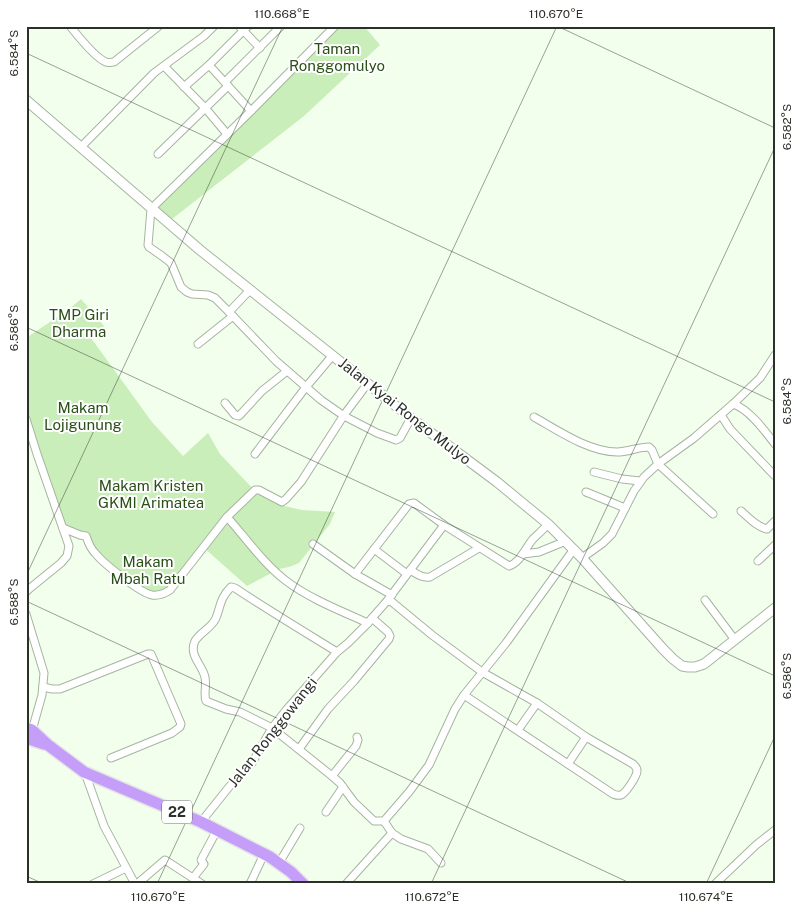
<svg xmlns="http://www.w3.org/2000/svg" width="801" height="910" viewBox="0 0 801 910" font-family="'Public Sans',sans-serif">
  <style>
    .green { fill: #c9eeba }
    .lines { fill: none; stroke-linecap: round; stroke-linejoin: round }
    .minor-casing { stroke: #a5b59f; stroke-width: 9 }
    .tertiary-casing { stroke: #a5b59f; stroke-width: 11 }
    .trunk-casing { stroke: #e6e6e5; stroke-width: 14 }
    .minor { stroke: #fff; stroke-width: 7 }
    .tertiary { stroke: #fff; stroke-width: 9 }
    .trunk { stroke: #c49ef8; stroke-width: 11 }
    .ticks { fill: none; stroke: #2b3128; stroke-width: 1; stroke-opacity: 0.45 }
    .labels { text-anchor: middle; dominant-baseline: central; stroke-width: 4; stroke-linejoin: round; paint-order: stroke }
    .shield { fill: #fff; stroke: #6b6f68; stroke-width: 1 }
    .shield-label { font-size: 14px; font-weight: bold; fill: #2b3128 }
    .park-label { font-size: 15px; fill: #2a5018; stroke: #fff }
    .street-label { font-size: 15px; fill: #2b3128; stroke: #fff }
    .neatline { fill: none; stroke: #2b3128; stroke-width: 2 }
    .ticks-label { font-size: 12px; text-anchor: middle; fill: #2b3128 }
  </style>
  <rect width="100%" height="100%" fill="#f2ffed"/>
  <g class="green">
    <path d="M339,26H364L380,45L304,116L172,219L156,206Z"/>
    <path d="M81,299L104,326L91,338L152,422L183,456L208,433L220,454L257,493L280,505L302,510L335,512L330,524L299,563L289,567L279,569L247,586L203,547L169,590L150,594L96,553L86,534L65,526L26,408V338L68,310Z"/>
  </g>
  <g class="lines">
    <g class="minor-casing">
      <g id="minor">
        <path d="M70,26C78,36 95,58 106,62C108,63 112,62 114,62L159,26"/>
        <path d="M239,26L260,48"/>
        <path d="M335,26L251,111L151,209L148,245L149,247L162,256L171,263L181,287L187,292L192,294L208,295L215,298L229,312L276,361L321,400L344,416L377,433L396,440L400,438L411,418"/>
        <path d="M209,65L248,26"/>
        <path d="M164,66L206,109L227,134"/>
        <path d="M225,82L281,26"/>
        <path d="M184,87L209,65L251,111"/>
        <path d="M81,147L154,73L204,36L214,26"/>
        <path d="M158,154L228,86"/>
        <path d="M229,312L250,290"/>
        <path d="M198,344L233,316"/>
        <path d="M225,403L235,415L239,416L262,391L287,371"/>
        <path d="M733,404L760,378L775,355"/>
        <path d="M721,415L730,429L775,476"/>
        <path d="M534,417C557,430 589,452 617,452C628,452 638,447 649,447L652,450L658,464L713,514"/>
        <path d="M26,419L37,454L69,546L67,556L61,563L29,589L26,592"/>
        <path d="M255,454L306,387L333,355"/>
        <path d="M594,472L622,479L640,481"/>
        <path d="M586,492L625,508"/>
        <path d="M741,511C749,518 757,527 767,529L775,521"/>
        <path d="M227,517C246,538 263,563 285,580C308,598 341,611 368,623"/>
        <path d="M63,528L80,535L86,536C88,542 90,548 95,553C103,563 140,593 152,595C159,596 164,594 170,590L227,517L255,490H259L282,502L286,499L301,482L344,415L368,383"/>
        <path d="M313,544L355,574"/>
        <path d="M374,549L407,574"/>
        <path d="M523,554L539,552L566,541"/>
        <path d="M582,558L603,543L612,534L634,491L644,477L658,464L694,438L733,404C749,409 765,431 775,444"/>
        <path d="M758,561L775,545"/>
        <path d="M410,570C417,574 422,578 430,577L479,548"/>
        <path d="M392,595L355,574L409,504L414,503L444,525"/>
        <path d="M705,600L735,640"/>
        <path d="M387,601L444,525L509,566C521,562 525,548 533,539C538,534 544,529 548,524"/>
        <path d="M26,614L44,673L42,695L31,734"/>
        <path d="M372,618L387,601L392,602L432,635L482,672L537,703L586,737L633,764C635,766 637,767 637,771C637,776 626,793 621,795C618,796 616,795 613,794L464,695"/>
        <path d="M337,652C303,631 268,610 235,588L231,587C220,598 221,605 216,618C212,628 200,632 195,641C189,654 200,663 204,674C208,683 203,693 206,701L226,709L240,712L272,728L332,776L340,783L354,802L374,821H384L409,792L429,765L455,709L464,695L506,643L574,549"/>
        <path d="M43,687L52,689H60L148,654H151L181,724L180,727L172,733L111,758"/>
        <path d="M518,730L537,703"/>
        <path d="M568,764L586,737"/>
        <path d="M85,773L104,826L135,884"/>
        <path d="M332,776L356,746L358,740L357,737"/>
        <path d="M326,812L343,787"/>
        <path d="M384,821L392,833L401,839L428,849L441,863"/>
        <path d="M201,822L229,787L252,763L272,728L287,709L337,652L348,643L368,623L372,618L388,632L390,636L389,639L354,681L328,709L299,749"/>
        <path d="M279,863L300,828"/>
        <path d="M193,878L204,864L201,860L202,858L217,830"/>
        <path d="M93,884L126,868"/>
        <path d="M137,884L165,860L202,884"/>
        <path d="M250,884L264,854"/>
        <path d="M346,884L392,833"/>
        <path d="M715,884L756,845L775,830"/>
      </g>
    </g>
    <g class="tertiary-casing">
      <path id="tertiary" d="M26,100L200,250L411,418L497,482L548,524L582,558L663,649L673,659L682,666L688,667H695L704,664L775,608"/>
    </g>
    <g class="trunk-casing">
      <g id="trunk">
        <path d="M26,728L32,730L48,745L84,772L201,822L270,857L291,872L303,884"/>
        <path d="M26,738L44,744"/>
      </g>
    </g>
    <use href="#minor" class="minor"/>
    <use href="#tertiary" class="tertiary"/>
    <use href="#trunk" class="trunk"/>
  </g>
  <path class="ticks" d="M557,26L775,128M26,53L775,402M26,327L775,676M26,576L283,26M26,601L632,884M26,876L44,884M157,884L557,26M431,884L775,147M706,884L775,736"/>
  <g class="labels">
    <rect class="shield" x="162" y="800.5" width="30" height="23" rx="4"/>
    <g class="shield-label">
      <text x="177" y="812">22</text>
    </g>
    <g class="park-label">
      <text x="337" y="48">Taman<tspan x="337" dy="17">Ronggomulyo</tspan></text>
      <text x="79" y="314">TMP Giri<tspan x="79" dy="17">Dharma</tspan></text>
      <text x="83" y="407">Makam<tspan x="83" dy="17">Lojigunung</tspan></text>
      <text x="151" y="485">Makam Kristen<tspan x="151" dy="17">GKMI Arimatea</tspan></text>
      <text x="148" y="561">Makam<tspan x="148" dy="17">Mbah Ratu</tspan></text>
    </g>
    <g class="street-label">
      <text transform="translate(405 411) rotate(38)">Jalan Kyai Rongo Mulyo</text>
      <text transform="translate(272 732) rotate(-52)">Jalan Ronggowangi</text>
    </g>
  </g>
  <rect width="801" height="910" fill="none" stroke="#ffffff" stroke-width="55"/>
  <rect x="28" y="28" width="746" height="854" class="neatline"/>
  <g class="ticks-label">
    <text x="282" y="18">110.668°E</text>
    <text x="556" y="18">110.670°E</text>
    <text transform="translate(14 53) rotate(-90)" y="4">6.584°S</text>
    <text transform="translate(787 127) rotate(-90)" y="4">6.582°S</text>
    <text transform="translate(14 328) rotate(-90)" y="4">6.586°S</text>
    <text transform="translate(787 401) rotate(-90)" y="4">6.584°S</text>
    <text transform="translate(14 602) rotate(-90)" y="4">6.588°S</text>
    <text transform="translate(787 676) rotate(-90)" y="4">6.586°S</text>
    <text x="158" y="901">110.670°E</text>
    <text x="432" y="901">110.672°E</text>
    <text x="706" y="901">110.674°E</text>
  </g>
</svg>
